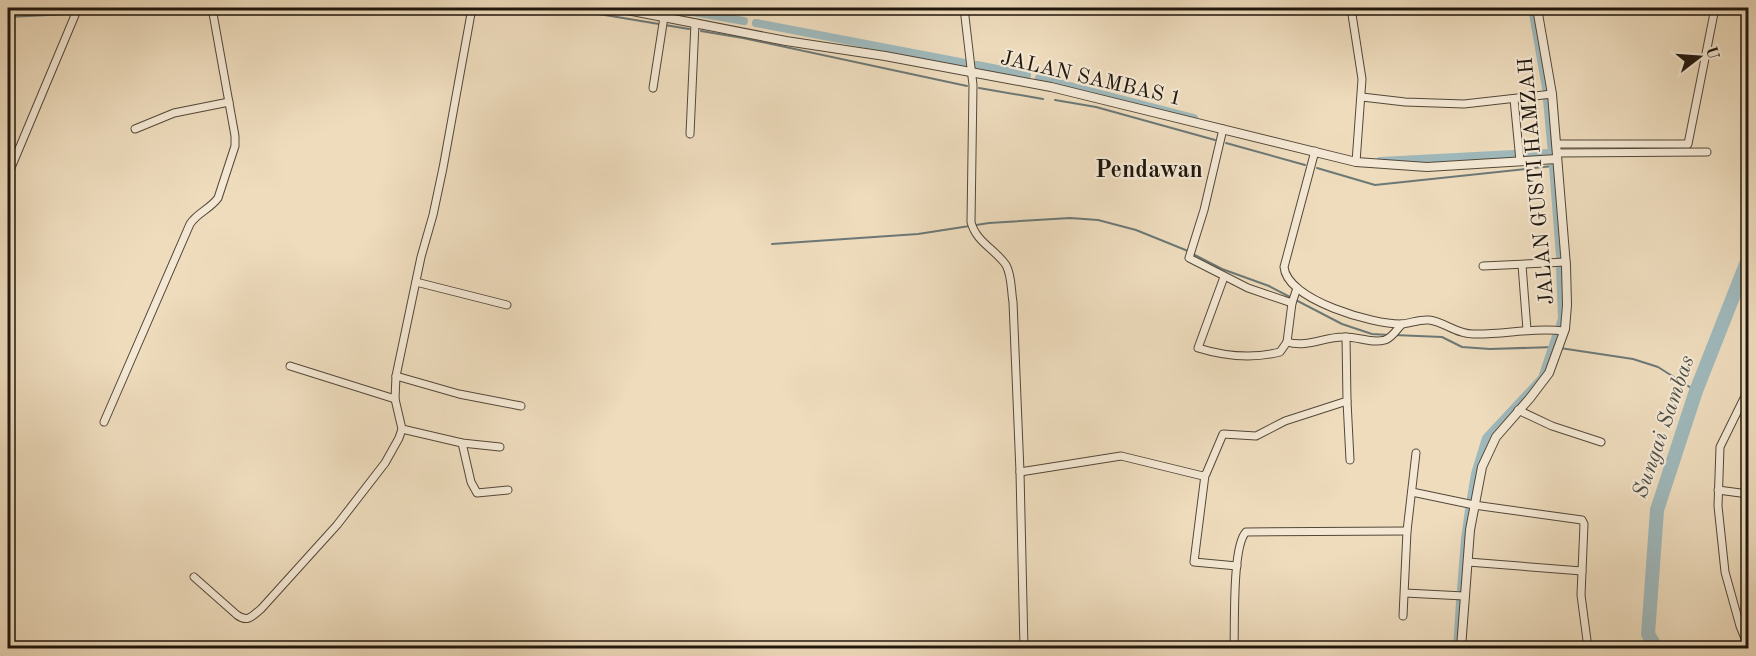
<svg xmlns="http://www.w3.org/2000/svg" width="1756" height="656" viewBox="0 0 1756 656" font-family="'Old Standard TT',serif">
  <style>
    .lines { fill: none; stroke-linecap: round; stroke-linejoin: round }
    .stream { stroke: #6c7876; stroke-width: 2 }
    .canal { stroke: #9fb9bc; stroke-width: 8 }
    .river { stroke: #9fb9bc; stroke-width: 14 }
    .minor-casing { stroke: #534839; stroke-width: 9 }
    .tertiary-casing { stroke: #534839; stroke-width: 10 }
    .minor { stroke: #f4e8d4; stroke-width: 7 }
    .tertiary { stroke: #f4e8d4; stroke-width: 8 }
    .labels { text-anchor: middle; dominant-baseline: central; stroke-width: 4.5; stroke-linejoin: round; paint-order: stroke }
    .street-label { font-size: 21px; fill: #1f160d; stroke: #f4e8d4 }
    .water-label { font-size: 22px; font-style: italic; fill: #4c4f4a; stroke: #f4e8d4 }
    .quarter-label { font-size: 24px; font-weight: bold; fill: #1f160d; stroke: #f4e8d4 }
  </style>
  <rect width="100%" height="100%" fill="#eedcbd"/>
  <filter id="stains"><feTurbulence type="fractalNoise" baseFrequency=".00333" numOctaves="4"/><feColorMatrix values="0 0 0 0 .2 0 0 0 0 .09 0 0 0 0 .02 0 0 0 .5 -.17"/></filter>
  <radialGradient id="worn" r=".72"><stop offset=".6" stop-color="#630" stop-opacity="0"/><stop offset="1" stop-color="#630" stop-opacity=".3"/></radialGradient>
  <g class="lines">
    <g class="stream">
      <path d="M563,8L689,29"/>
      <path d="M82,14L114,13L159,8"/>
      <path d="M8,17L69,14"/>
      <path d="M701,31L743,38L967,86"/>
      <path d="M979,88L1043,99"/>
      <path d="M1055,100L1096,107L1215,140"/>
      <path d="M1226,143L1305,165"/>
      <path d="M1317,168L1375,185L1553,166"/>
      <path d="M772,244L918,234L989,223L1070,218L1098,220L1136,230L1188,251"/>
      <path d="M1193,254L1222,269L1269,286L1342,324L1372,334L1389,335"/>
      <path d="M1394,335L1442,337L1462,347L1490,349L1554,347"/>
      <path d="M1560,348L1633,359L1658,367L1696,391"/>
    </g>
    <g class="canal">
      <path d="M670,8L744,21"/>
      <path d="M1532,8L1546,88"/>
      <path d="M756,23L965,63"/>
      <path d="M977,65L1027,75"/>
      <path d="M1039,78L1194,118"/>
      <path d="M1526,154L1552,153L1547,100"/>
      <path d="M1380,161L1514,154"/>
      <path d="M1553,166L1560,256"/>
      <path d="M1560,325L1562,318L1560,268"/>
      <path d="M1471,498L1475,474L1486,438L1542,378L1556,336"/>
      <path d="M1461,589L1465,539L1469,510"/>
      <path d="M1457,648L1460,602"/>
    </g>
    <path class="river" d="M1656,648L1648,634L1657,510L1696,391L1748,259"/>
    <g class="minor-casing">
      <g id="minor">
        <path d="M964,8L973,85L971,222C976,242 995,249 1006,265C1012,276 1011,291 1013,302L1020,472L1024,648"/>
        <path d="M1351,8L1362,79L1356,162"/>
        <path d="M653,88L664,17"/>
        <path d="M1362,97L1405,102L1464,104L1552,94"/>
        <path d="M1514,99L1520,161"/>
        <path d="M135,129L174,113L229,102"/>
        <path d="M1223,129L1204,210L1189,258L1248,288L1292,303"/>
        <path d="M690,134L695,23"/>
        <path d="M1556,144H1688L1715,8"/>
        <path d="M1315,151L1284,267C1287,300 1374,325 1402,324C1411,323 1420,319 1429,320C1445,322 1456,334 1473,334C1503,335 1533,327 1564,331"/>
        <path d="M1557,153L1707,152"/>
        <path d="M8,175L78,8"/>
        <path d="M1522,265L1527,330"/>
        <path d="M1483,266L1566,262"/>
        <path d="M1224,277L1198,348C1224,356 1253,359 1280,352L1287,342"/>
        <path d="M416,282L507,305"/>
        <path d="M1297,288L1292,303L1287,342C1307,348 1324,337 1343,337C1357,336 1371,344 1385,340C1393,337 1396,330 1402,324"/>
        <path d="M290,366L395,399"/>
        <path d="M396,376L459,394L521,406"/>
        <path d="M1748,390L1720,447L1718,506L1725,572L1740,626L1748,646"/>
        <path d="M1347,401L1350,460"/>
        <path d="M1518,410L1552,426L1601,442"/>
        <path d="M104,422L190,224C197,213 210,209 218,198L235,146V136L212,8"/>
        <path d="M402,429L462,443L500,447"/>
        <path d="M462,443L471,482L477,493L508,490"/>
        <path d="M1020,472L1121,456L1203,476L1206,474L1223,434L1256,436L1285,421L1347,401L1346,337"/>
        <path d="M1205,475L1194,562L1237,566"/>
        <path d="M1718,490L1748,494"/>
        <path d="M1412,492L1474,505L1582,520L1584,524L1581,595L1588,648"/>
        <path d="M1468,562L1582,571"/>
        <path d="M194,577L237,615C248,623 252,616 261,609L337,525L385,463L399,438L402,429L395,399L396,376L421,257L433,215L443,168L472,8"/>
        <path d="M1405,593L1464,596"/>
        <path d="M1403,616L1407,531L1416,453"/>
        <path d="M1234,648C1235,626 1232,546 1246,532L1407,531"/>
      </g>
    </g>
    <g class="tertiary-casing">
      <g id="tertiary">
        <path d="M617,8L786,41L885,56L1051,87L1356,162L1427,167L1557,159"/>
        <path d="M1461,648L1470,530L1482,467L1496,437L1530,398L1549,373L1565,329L1567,305L1566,266L1552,94L1537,8"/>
      </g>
    </g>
    <use href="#minor" class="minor"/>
    <use href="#tertiary" class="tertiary"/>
  </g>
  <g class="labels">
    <g class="street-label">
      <text transform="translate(1091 79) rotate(13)">JALAN SAMBAS 1</text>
      <text transform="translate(1537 181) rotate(-95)">JALAN GUSTI HAMZAH</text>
    </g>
    <g class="water-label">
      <text transform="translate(1664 427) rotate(-71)">Sungai Sambas</text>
    </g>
    <g class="quarter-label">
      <text x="1149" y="171">Pendawan</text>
    </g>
  </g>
  <rect width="1756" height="656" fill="none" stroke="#eedcbd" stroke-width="30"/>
  <rect x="9" y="9" width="1738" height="638" fill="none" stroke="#1f160d" stroke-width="3"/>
  <rect x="15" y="15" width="1726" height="626" fill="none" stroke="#1f160d" stroke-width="1.5"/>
  <g transform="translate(1699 57) rotate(73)" stroke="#f4e8d4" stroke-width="4.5" paint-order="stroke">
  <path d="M0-4.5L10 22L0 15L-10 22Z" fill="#1f160d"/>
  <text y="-9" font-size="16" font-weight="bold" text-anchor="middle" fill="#1f160d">U</text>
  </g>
  <rect width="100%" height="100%" filter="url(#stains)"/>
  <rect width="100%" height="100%" fill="url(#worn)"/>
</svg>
